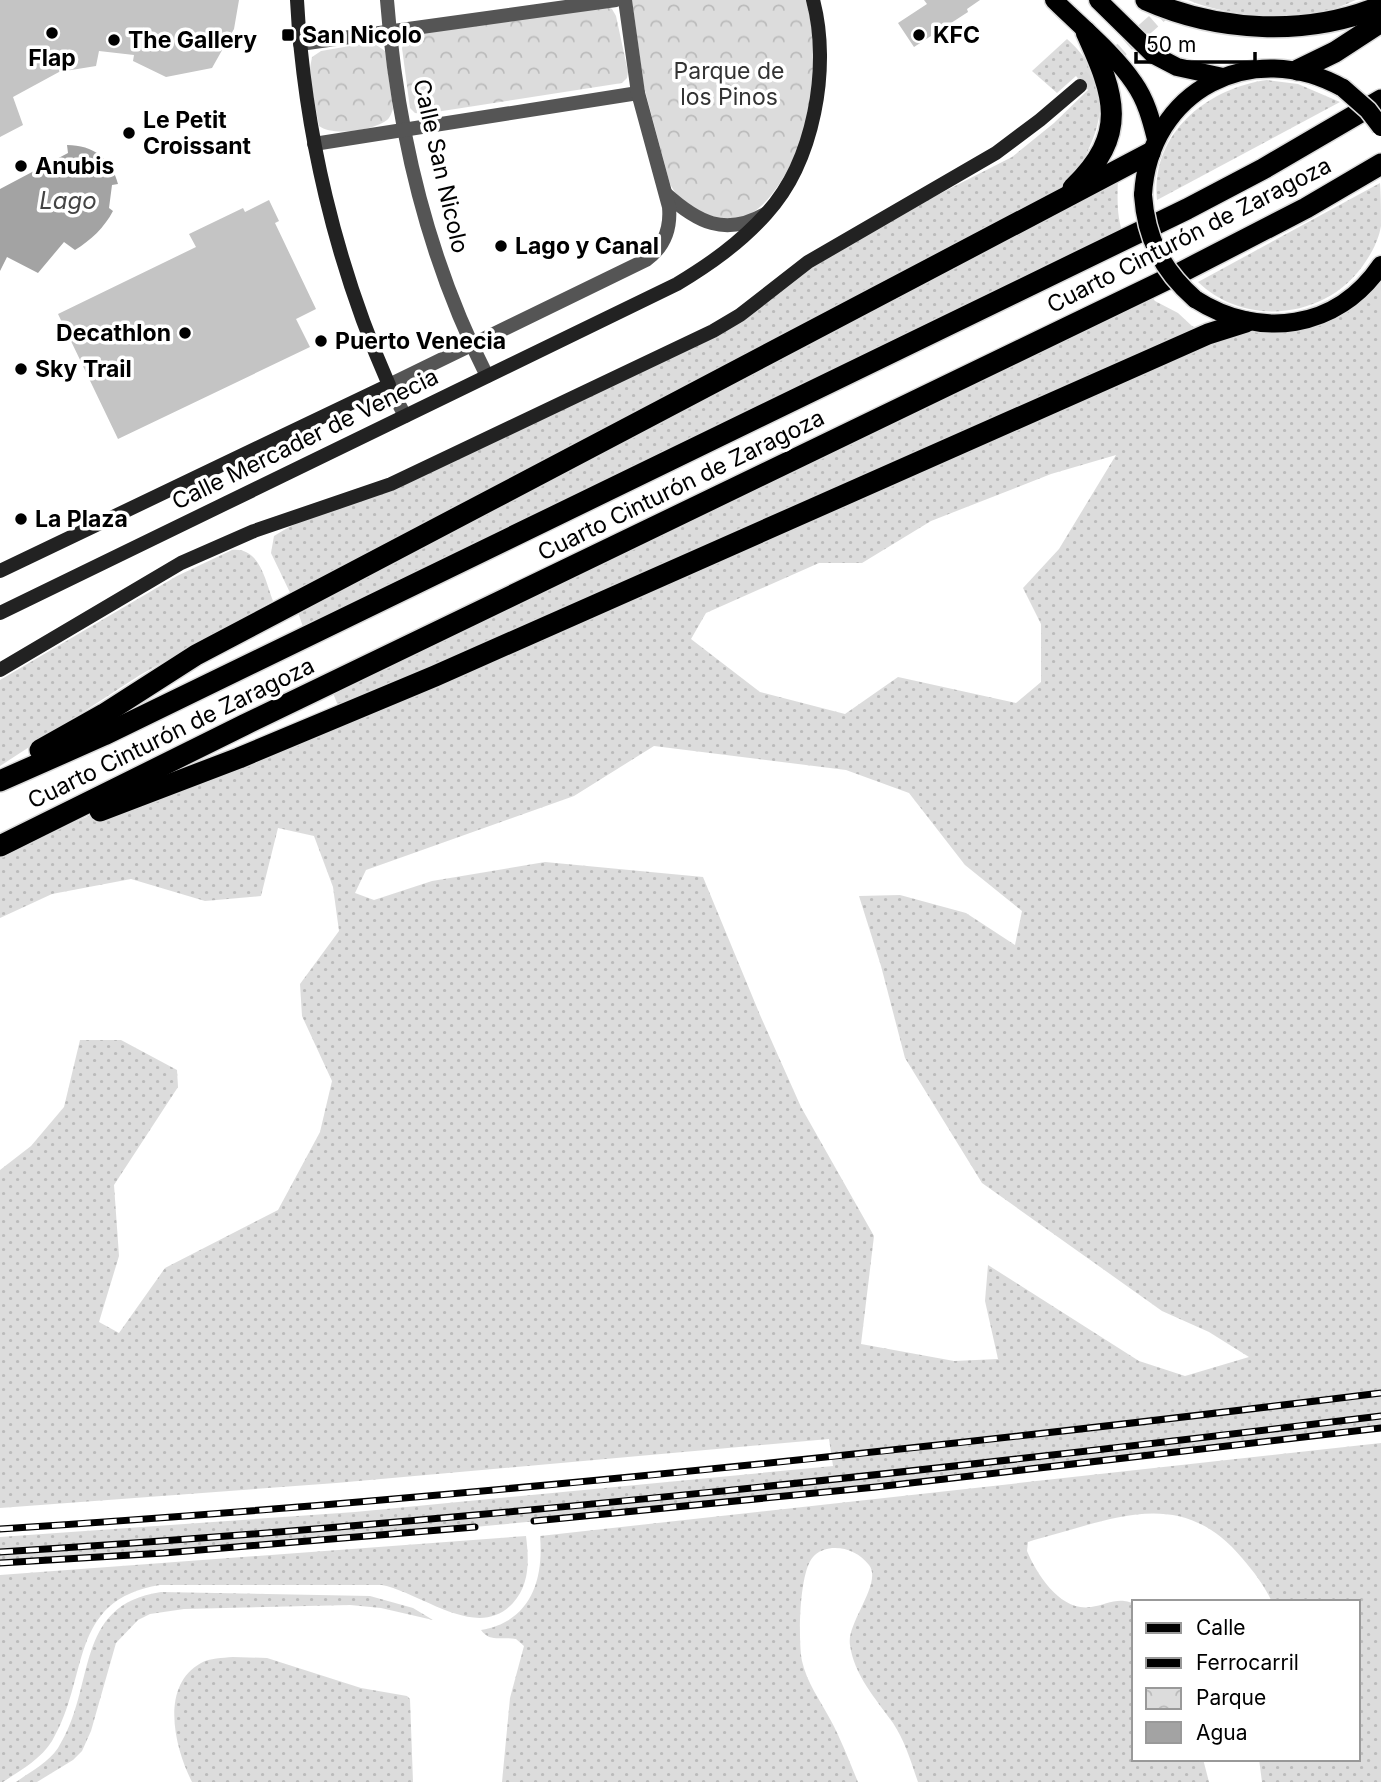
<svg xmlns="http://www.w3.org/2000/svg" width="1381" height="1782" viewBox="0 0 1381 1782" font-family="Inter,sans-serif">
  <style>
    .grass { fill: url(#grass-dots); fill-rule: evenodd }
    .park { fill: url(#park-crowns) }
    .water { fill: #a3a3a3 }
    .building { fill: #c4c4c4 }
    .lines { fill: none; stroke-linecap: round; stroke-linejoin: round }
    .secondary-tunnel { stroke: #d9d9d9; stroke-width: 14; stroke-dasharray: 14 7; stroke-linecap: butt }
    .primary-casing { stroke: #dbdbdb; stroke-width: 21 }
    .highway-casing { stroke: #dbdbdb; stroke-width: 24 }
    .street { stroke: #555; stroke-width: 14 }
    .secondary { stroke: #222; stroke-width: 14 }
    .primary { stroke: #000; stroke-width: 18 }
    .highway { stroke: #000; stroke-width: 21 }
    .rail-casing { stroke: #000; stroke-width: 7 }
    .rail { stroke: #fff; stroke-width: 4.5; stroke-dasharray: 13; stroke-linecap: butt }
    .primary-bridge-casing { stroke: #dbdbdb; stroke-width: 21; stroke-linecap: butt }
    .primary-bridge { stroke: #000; stroke-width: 18 }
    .poi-dot { fill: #000; stroke: #fff; stroke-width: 2.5 }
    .labels { text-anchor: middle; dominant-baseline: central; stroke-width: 7; stroke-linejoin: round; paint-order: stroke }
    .poi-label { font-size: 23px; font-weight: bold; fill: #000; stroke: #fff; text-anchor: start }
    .park-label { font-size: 23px; fill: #333; stroke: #fff }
    .street-label { font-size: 23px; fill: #000; stroke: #fff }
    .water-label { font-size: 24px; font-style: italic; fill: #444; stroke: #fff }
  </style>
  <defs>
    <pattern id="grass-dots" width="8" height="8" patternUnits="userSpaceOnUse" patternTransform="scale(1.75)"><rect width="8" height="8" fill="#dcdcdc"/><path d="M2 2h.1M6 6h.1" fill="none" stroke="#bbb" stroke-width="1.8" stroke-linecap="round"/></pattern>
    <pattern id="park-crowns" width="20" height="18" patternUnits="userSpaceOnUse" patternTransform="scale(1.75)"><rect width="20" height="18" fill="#dcdcdc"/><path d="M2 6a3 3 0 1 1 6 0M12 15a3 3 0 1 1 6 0" fill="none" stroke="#bbb"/></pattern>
  </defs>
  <rect width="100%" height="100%" fill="#fff"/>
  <g class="grass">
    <path d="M1188,0H1356C1346,4 1336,9 1325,11C1286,20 1225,16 1188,0Z"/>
    <path d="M1067,39C1126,92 1095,142 1062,198L1118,170C1118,195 1115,216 1125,239L306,636L295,603L271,553L274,536L289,527L692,342L831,249L1012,157L1054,123L1088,90L1076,76L1057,93L1032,71Z"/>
    <path d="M1267,80L1298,84L1340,102L1157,200C1150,134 1207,88 1267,80Z"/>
    <path d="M1380,183C1381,196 1381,213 1381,226C1379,238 1373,251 1366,261C1330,318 1247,329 1198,282Z"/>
    <path d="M1381,265V1428L721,1504L335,1540L0,1563V1537L355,1512L833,1466L829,1439L336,1483L0,1508V1170L31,1146L64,1107L80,1040H121L177,1070L178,1087L114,1185L119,1256L99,1322L119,1333L165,1268L278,1210L320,1132L332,1081L302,1016L300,984L339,931L333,887L314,836L278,828L261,896L205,901L131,879L52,894L0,918V846L15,839L65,826L340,711L330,685L1145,289L1155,301L1178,313L1192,326L1208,334L1316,317ZM1116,455L1059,549L1023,588L1041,624V682L1016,703L898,677L845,714L760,692L691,639L706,613L819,563H862L931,521L1051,474ZM654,746L846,770L909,793L965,865L1022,911L1015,945L966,913L900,895L859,896L881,966L905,1058L982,1183L1162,1311L1209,1332L1249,1357L1185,1376L1139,1361L988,1265L985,1301L998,1359L954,1361L861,1344L874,1236L801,1107L760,1015L703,877L545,862L432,881L374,900L355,893L366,870L574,796Z"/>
    <path d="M232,550C260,547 265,580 273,601L140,675L0,766V680L177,576Z"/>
    <path d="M1381,1443V1782H1262L1259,1759H1358V1602H1272C1264,1585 1254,1572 1242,1558C1180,1484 1112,1520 1034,1540L1028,1542L1027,1551C1037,1575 1061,1612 1091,1607C1106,1605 1119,1596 1134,1604V1759H1203L1209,1782H918C911,1762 905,1741 893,1723C876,1699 854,1675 850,1645C846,1623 883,1583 869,1565C860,1553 846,1547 832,1548C825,1549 818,1551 813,1557C799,1572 798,1641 802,1661C807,1683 820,1700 830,1719C841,1739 849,1761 858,1782H502L510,1698L524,1646L516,1639C502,1636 490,1643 481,1630C530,1622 544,1581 540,1536Z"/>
    <path d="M526,1536C529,1560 530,1584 513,1603C478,1642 422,1593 382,1585H160C67,1600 90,1678 52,1741C41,1759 21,1770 3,1782H0V1575Z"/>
    <path d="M161,1592L370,1596L413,1608L433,1620L381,1608L350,1605L184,1609L150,1614L138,1620L116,1643L91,1731L82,1751L73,1760L37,1782H16C30,1772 48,1763 58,1748C97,1688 72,1605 161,1592Z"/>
    <path d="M233,1657L267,1658L361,1688L407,1696L410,1699L413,1782H192C175,1749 159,1686 201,1663C210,1658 222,1658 233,1657Z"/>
  </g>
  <g class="park">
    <path d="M632,0H806C815,33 815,68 811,102C805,145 763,247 706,215C688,204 680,203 670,184L644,87Z"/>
    <path d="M607,6L612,9L616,16L628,72L627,78L622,83L423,114L415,113L410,108L402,48L404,42L413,34Z"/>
    <path d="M367,43L375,44L385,51L393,109C391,114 390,119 384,122C369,131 332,136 319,126L309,74L312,57L321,51Z"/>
  </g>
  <path class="water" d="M67,145C93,145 112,159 118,184L112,185L109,208L113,211C104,228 91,240 75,250L64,242L38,273L7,257L0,271V189L68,153Z"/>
  <g class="building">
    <path d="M0,0H239L234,29L212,68L166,77L133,61L134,55L99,51L96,66L59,72L13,97L23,125L0,137Z"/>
    <path d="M924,0H980L967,9L968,12L914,47L898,23L927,4Z"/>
    <path d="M269,200L279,221L275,223L316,309L296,319L310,347L118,439L58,314L196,247L189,234L243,208L245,212Z"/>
  </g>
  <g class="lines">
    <path class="secondary-tunnel" d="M1080,86L1178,0"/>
    <g class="primary-casing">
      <g id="primary">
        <path d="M1054,0C1080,26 1114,53 1134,83C1146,100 1151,119 1156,139"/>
        <path d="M1098,0L1154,55L1177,67L1223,77"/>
        <path d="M1143,195C1149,90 1252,37 1343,88"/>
        <path d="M1195,299C1259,340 1337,330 1381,265"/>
      </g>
    </g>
    <g class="highway-casing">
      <g id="highway">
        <path d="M1146,0C1218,32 1307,37 1381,6"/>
        <path d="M1298,70L1335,52L1381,22"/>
        <path d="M1073,188C1129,134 1115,96 1086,32"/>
        <path d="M40,750L104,714L196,655L1150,153"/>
        <path d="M0,781L104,735L1187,209L1263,169L1381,100"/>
        <path d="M100,811L239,758L435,676L1208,334L1246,322"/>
        <path d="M0,846L244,725L1178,274L1306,208L1381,164"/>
      </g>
    </g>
    <g class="street">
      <path d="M387,0C397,130 428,260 487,376"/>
      <path d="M300,44L616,0"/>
      <path d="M314,144L638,93"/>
      <path d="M666,194C697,222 725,237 765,214"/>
      <path d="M405,416L389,385L646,260C664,247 671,229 669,207L638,93L625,0"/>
    </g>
    <g class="secondary">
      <path d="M0,571L389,385C336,265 304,131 297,0"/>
      <path d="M0,613L677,284C710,264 740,243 766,214C814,162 831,67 813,0"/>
      <path d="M0,670L181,563L254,531L391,484L713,331L740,315L808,262L996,153L1040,120L1080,86"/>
    </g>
    <use href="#primary" class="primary"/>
    <use href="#highway" class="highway"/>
    <g class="rail-casing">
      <g id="rail">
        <path d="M534,1521L876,1487L1381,1428"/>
        <path d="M0,1529C462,1499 922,1450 1381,1393"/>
        <path d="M0,1552C462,1523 922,1472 1381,1416"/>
        <path d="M0,1563L164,1553L475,1527"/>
      </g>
    </g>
    <use href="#rail" class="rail"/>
    <g class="primary-bridge-casing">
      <g id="primary-bridge">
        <path d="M1343,88L1368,110L1381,127"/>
        <path d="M1143,195C1146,238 1162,270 1195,299"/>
      </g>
    </g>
    <use href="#primary-bridge" class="primary-bridge"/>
  </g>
  <g class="poi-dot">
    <circle cx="52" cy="33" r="7"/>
    <rect x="281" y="28" width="14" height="14" rx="3.5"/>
    <circle cx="919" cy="35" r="7"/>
    <circle cx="114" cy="40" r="7"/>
    <circle cx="129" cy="133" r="7"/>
    <circle cx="21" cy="166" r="7"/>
    <circle cx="501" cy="246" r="7"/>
    <circle cx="185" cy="333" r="7"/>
    <circle cx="321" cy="341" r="7"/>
    <circle cx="21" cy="369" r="7"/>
    <circle cx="21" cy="519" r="7"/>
  </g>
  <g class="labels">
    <g class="poi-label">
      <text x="302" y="35">San Nicolo</text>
      <text x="933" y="35">KFC</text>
      <text x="128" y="40">The Gallery</text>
      <text x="52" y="58" text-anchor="middle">Flap</text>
      <text x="143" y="120">Le Petit<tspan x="143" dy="26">Croissant</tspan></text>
      <text x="35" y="166">Anubis</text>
      <text x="515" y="246">Lago y Canal</text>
      <text x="171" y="333" text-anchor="end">Decathlon</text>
      <text x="335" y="341">Puerto Venecia</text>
      <text x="35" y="369">Sky Trail</text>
      <text x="35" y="519">La Plaza</text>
    </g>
    <g class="park-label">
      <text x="729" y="71">Parque de<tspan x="729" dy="26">los Pinos</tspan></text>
    </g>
    <g class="street-label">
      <text transform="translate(441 166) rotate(77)">Calle San Nicolo</text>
      <text transform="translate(1189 235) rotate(-27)">Cuarto Cinturón de Zaragoza</text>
      <text transform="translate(305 439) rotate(-26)">Calle Mercader de Venecia</text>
      <text transform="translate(681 485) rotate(-26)">Cuarto Cinturón de Zaragoza</text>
      <text transform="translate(171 733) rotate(-26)">Cuarto Cinturón de Zaragoza</text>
    </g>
    <g class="water-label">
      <text x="68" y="200">Lago</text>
    </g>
  </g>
  <rect x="1132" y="1600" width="228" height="161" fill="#ffffff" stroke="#999999" stroke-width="2"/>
  <rect x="1146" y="1623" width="35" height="10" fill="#000000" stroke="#999999" stroke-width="2"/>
  <text x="1196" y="1635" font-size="21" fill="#000000">Calle</text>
  <rect x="1146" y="1658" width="35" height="10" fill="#000000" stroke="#999999" stroke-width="2"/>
  <text x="1196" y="1670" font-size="21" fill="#000000">Ferrocarril</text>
  <rect x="1146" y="1688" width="35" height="21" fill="url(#park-crowns)" stroke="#999999" stroke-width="2"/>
  <text x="1196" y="1705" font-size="21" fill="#000000">Parque</text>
  <rect x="1146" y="1722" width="35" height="21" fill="#a3a3a3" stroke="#999999" stroke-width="2"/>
  <text x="1196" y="1740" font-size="21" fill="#000000">Agua</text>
  <path d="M1136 52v10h119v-10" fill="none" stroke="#000000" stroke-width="3.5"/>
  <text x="1146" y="52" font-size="21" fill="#000000" stroke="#ffffff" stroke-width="5" paint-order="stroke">50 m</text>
</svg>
